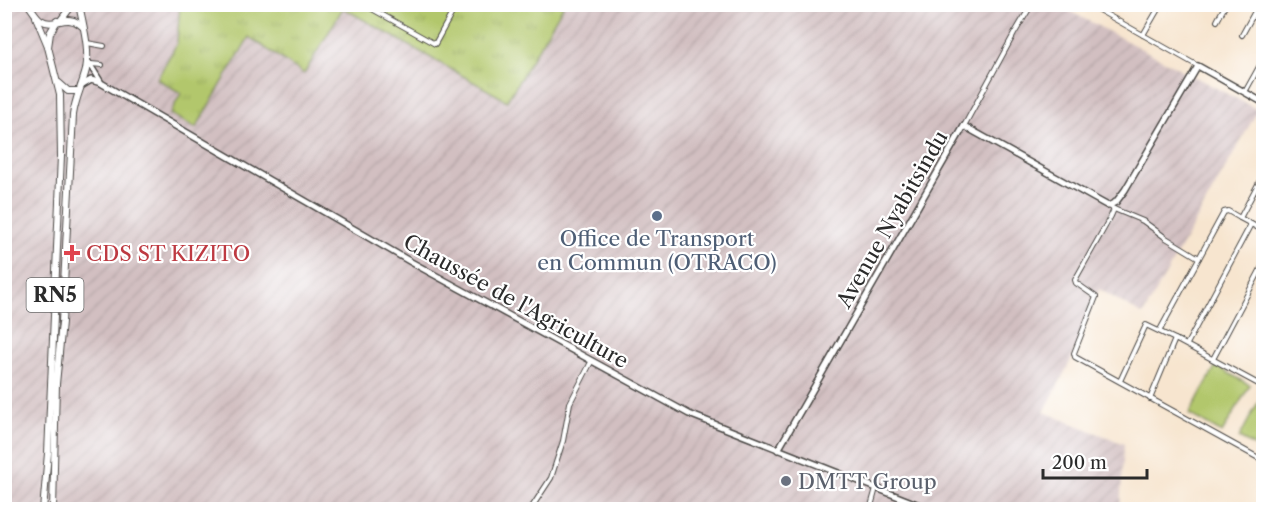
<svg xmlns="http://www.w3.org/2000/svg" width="1268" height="514" viewBox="0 0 1268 514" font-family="'Libre Caslon Text',serif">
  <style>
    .industrial { fill: url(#industrial-furrows) }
    .grass { fill: url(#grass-tufts); stroke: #6e794c; stroke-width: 1.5 }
    .park { fill: #b2c76c; stroke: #6e794c; stroke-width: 1.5 }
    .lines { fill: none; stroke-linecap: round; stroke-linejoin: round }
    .street-casing { stroke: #4a4744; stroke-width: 6 }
    .secondary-casing { stroke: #4a4744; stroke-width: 8 }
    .primary-casing { stroke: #4a4744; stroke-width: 8 }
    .street { stroke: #fff; stroke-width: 4 }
    .secondary { stroke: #fff; stroke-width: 5 }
    .primary { stroke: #fff; stroke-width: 6 }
    .service-dot { fill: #5c6f8a; stroke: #fff; stroke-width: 2 }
    .health-dot { fill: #e0444e; stroke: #fff; stroke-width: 2 }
    .worship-dot { fill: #6b7280; stroke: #fff; stroke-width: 2 }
    .labels { text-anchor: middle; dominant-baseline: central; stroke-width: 4.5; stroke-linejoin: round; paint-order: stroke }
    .shield { fill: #fff; stroke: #6b6b6b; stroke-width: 1.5 }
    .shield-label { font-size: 20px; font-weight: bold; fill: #2b2b2b }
    .street-label { font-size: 21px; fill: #2b2b2b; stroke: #fff }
    .service-label { font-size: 21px; fill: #4e5e75; stroke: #fff }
    .health-label { font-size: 21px; fill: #be3a42; stroke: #fff; text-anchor: start }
    .worship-label { font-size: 21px; fill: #5b616d; stroke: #fff; text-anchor: start }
  </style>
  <defs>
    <pattern id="industrial-furrows" width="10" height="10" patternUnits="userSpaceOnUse" patternTransform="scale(1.5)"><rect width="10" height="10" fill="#d2bfc1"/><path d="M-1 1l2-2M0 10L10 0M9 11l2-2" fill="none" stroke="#b4a4a6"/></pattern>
    <pattern id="grass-tufts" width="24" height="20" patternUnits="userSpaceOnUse" patternTransform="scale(1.5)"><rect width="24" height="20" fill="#b2c76c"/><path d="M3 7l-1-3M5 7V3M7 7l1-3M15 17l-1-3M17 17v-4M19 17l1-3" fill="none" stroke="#99ab5e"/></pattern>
  </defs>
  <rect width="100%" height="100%" fill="#fff"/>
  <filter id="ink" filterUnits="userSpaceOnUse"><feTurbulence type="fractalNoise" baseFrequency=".0167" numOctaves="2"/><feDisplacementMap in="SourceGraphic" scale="12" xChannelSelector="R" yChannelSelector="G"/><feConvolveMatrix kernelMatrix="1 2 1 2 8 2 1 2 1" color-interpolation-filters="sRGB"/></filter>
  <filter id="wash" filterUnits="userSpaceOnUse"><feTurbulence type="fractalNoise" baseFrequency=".008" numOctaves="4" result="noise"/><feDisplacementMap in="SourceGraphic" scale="24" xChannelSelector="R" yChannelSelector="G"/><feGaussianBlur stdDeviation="1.35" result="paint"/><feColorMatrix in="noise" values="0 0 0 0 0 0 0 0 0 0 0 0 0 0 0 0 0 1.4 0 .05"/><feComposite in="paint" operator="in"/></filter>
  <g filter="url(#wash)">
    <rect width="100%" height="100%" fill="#f7e5cf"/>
    <path class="industrial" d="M564,4L1058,5L1258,110L1143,315L1099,289L1071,360L1044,412L1124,444L1120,509H5L4,5H180L177,43L157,79L181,93L171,111L249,36L343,8L507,101Z"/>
    <path class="grass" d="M180,5H564L507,101L343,8L304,74L249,37L196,128L170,114L181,93L157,79L177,43Z"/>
    <g class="park">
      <path d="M1216,366L1250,385L1222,433L1189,414Z"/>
      <path d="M1262,395H1264L1263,451L1239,438Z"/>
    </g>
  </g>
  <g filter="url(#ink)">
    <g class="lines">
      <g class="street-casing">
        <g id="street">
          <path d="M363,4L435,44L457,4"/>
          <path d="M1088,4L1198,66"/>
          <path d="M1217,21L1226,4"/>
          <path d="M1143,35L1161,4"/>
          <path d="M1242,35L1259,4"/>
          <path d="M87,43L104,46"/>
          <path d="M91,64L102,65"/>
          <path d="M1245,92L1264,58"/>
          <path d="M964,126L1014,34L1032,4"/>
          <path d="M1109,206L1114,209L1111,216L1075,280L1076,283L1096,297L1074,353L1075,357L1264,461"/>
          <path d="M1114,209L1143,221L1166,238L1199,258"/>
          <path d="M1240,218L1264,231"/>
          <path d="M1160,330L1224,212L1228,211L1240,218L1264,173"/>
          <path d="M1187,344L1251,224"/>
          <path d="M1213,359L1264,263"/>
          <path d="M1120,381L1146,325L1175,339"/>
          <path d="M1150,399L1175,339L1264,387"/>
          <path d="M530,510L551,478L563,441L570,403L591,362"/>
          <path d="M870,510L876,488"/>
        </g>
      </g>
      <g class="secondary-casing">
        <g id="secondary">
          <path d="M87,60L100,81"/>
          <path d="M81,86L91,80L101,83L411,262L689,414L932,510"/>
          <path d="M778,450L964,126L1108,206L1116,202L1125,190L1198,66L1264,103"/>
        </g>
      </g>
      <g class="primary-casing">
        <g id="primary">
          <path d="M28,4C32,9 36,17 41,20C55,29 67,11 83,27"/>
          <path d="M36,17L48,46"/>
          <path d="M61,20L73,4"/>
          <path d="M59,83L68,91H78"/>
          <path d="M43,510L48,453L61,156L60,95L48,47L50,33L57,21"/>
          <path d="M53,510L56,384L62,322L73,115C75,99 82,86 86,70C90,48 83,26 79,4"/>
          <path d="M1262,510L1264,504"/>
        </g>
      </g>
      <use href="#street" class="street"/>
      <use href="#secondary" class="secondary"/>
      <use href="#primary" class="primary"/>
    </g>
  </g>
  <circle class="service-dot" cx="657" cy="216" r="6"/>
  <path class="health-dot" d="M69 244h6v6h6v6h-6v6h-6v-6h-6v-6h6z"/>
  <circle class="worship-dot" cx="786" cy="481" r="6"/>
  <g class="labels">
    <rect class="shield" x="26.5" y="278" width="57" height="34" rx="4.5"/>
    <g class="shield-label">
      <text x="55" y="295">RN5</text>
    </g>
    <g class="street-label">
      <text transform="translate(892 219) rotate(-60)">Avenue Nyabitsindu</text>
      <text transform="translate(516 301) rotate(29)">Chaussée de l'Agriculture</text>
    </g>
    <g class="service-label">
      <text x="657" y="238">Office de Transport<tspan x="657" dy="24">en Commun (OTRACO)</tspan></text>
    </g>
    <g class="health-label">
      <text x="86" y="253">CDS ST KIZITO</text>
    </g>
    <g class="worship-label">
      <text x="798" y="481">DMTT Group</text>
    </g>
  </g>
  <rect width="1268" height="514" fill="none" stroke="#fff" stroke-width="24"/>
  <path d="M1043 469v9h104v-9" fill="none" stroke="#2b2b2b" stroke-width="3"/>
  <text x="1052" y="469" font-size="18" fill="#2b2b2b" stroke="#ffffff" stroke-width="4.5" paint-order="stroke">200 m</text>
</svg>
